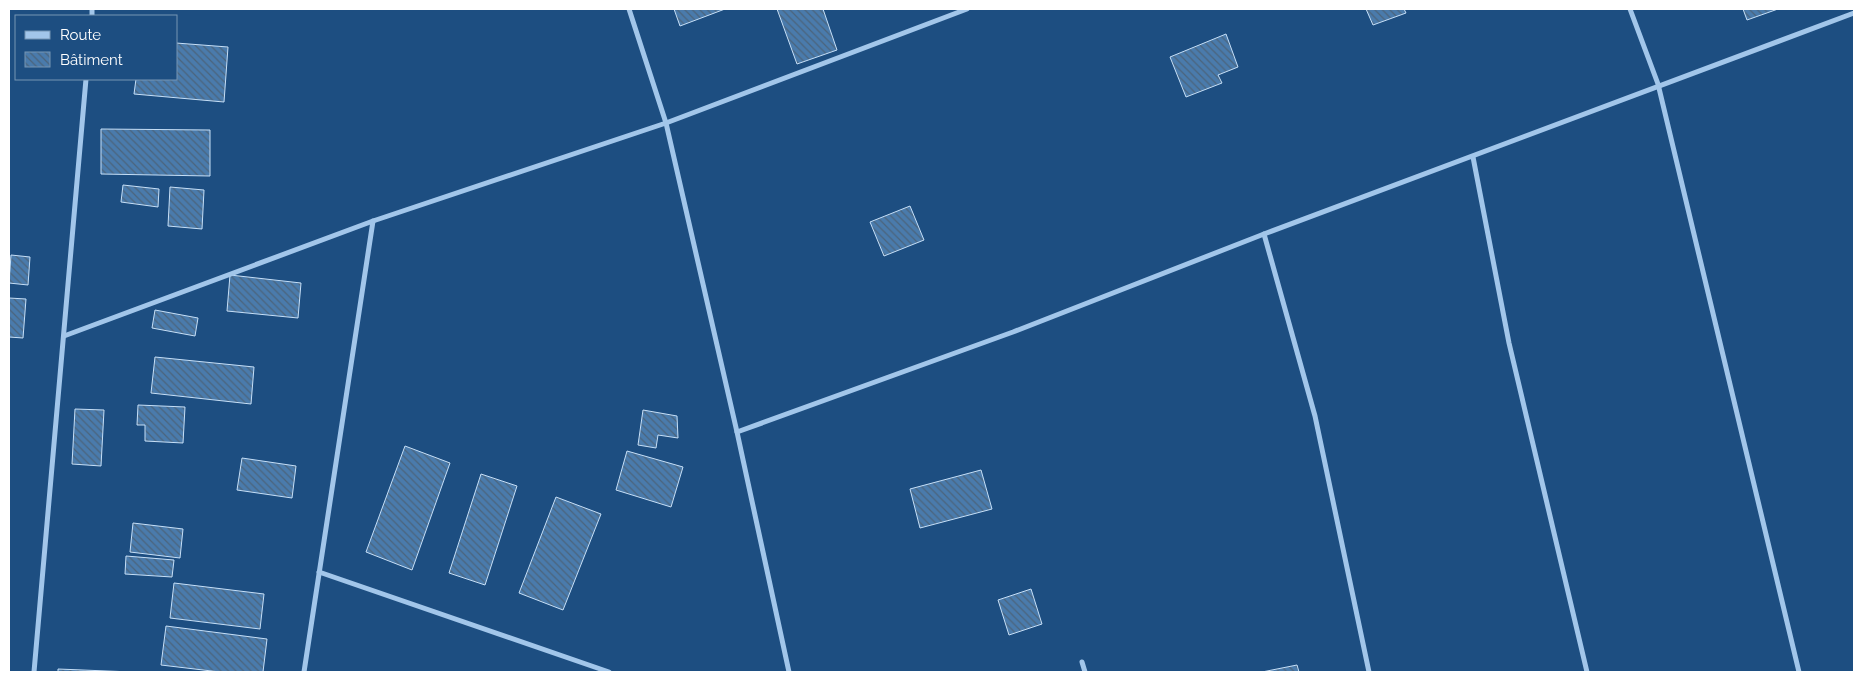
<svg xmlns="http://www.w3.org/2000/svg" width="1863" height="681" viewBox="0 0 1863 681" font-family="Raleway,sans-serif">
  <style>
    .building { fill: url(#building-back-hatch); stroke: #c6dff7 }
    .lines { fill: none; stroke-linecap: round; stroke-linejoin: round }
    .street { stroke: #a2c6ea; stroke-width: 5 }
  </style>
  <defs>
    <pattern id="building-back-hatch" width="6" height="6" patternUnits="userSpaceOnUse" patternTransform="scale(1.25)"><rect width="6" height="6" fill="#4a7bac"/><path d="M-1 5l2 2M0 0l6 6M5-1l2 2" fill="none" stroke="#4b647c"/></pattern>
  </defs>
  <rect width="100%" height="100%" fill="#1d4e81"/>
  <g class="building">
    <path d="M674,9H725L680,26Z"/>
    <path d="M777,9H823L837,50L797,64Z"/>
    <path d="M1366,9H1404L1406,13L1373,25Z"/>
    <path d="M1743,9H1778L1747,20Z"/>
    <path d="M1226,34L1238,67L1218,75L1222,83L1186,97L1170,57Z"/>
    <path d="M176,43L228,47L224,102L134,94L136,79H176Z"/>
    <path d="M101,129L210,130V176L101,174Z"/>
    <path d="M123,185L159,189L158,207L121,202Z"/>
    <path d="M170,187L204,190L202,229L168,226Z"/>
    <path d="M910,206L924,240L884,256L870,222Z"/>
    <path d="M11,255L30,257L28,285L9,283Z"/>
    <path d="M230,275L301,283L298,318L227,311Z"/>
    <path d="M9,298L26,299L23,338L9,337Z"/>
    <path d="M155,310L198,318L195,336L152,328Z"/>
    <path d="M155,357L254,367L251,404L151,393Z"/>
    <path d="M138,405L185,407L183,443L145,441V425H137Z"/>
    <path d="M75,409L104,410L101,466L72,464Z"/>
    <path d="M643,410L677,416L678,438L658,435L656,448L638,445Z"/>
    <path d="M405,446L450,463L412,570L366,552Z"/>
    <path d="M627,451L683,467L671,507L616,490Z"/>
    <path d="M242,458L296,466L292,498L237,490Z"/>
    <path d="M981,470L992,509L920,528L910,489Z"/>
    <path d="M481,474L517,486L485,585L449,573Z"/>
    <path d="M556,497L601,514L563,610L519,593Z"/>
    <path d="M133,523L183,529L180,558L130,552Z"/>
    <path d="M126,556L174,560L172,577L125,574Z"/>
    <path d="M174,583L264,594L260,629L170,618Z"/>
    <path d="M1031,589L1042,624L1009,635L998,600Z"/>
    <path d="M166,626L267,639L263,672H220L161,665Z"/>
    <path d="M1297,665L1299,672H1262Z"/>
    <path d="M58,669L132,672H58Z"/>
  </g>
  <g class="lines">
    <g class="street">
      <path d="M629,9L666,123L737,432L789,672"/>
      <path d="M1630,9L1658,84L1799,672"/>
      <path d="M92,16V9"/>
      <path d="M1473,157L1509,343L1587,672"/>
      <path d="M1264,234L1315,416L1369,672"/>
      <path d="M64,336L373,221L666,123L967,9"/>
      <path d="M737,432L1013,332L1264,234L1854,13"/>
      <path d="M319,572L609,672"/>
      <path d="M1082,662L1085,672"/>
      <path d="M34,672L86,79"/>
      <path d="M304,672L373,221"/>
    </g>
  </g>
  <rect width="1863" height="681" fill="none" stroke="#ffffff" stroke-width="20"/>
  <rect x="15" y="15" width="162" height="65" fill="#1d4e81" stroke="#7795b3"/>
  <rect x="25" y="31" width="25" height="8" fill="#a2c6ea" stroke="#7795b3"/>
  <text x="60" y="40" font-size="15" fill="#ffffff">Route</text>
  <rect x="25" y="52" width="25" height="15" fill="url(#building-back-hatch)" stroke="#7795b3"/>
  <text x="60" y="65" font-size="15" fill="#ffffff">Bâtiment</text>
</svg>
